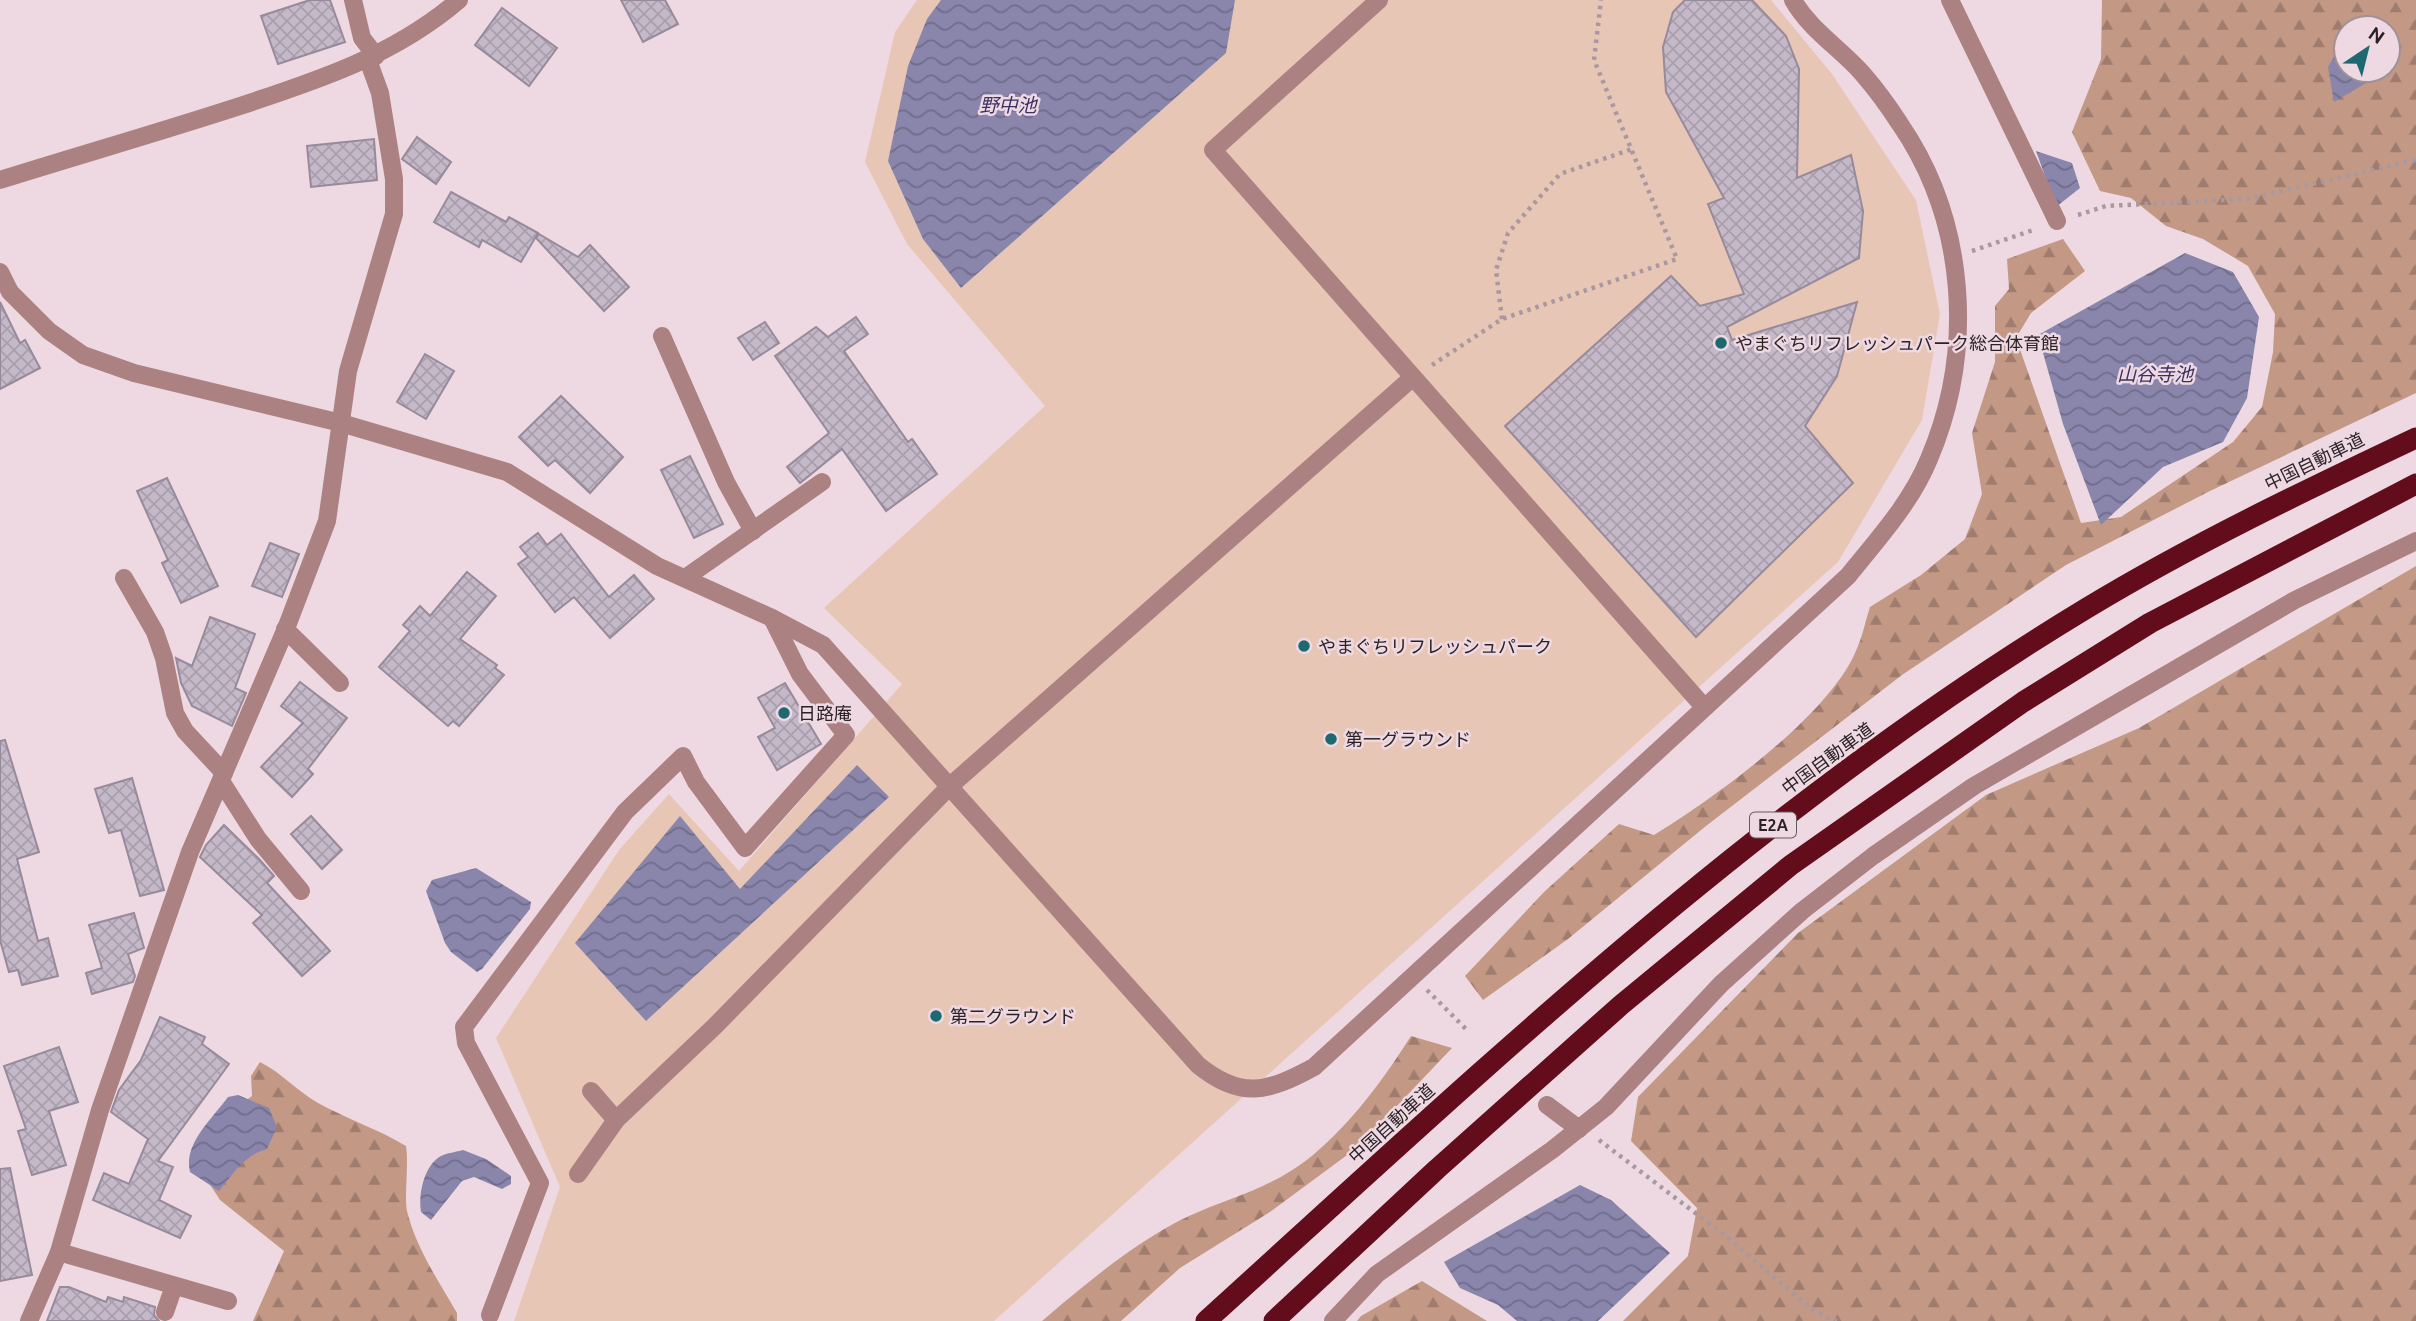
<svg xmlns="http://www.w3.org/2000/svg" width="2416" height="1321" viewBox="0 0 2416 1321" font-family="Ubuntu,'Noto Sans JP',sans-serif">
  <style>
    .forest { fill: url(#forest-firs); fill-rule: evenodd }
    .pitch { fill: #e8c6b6 }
    .water { fill: url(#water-waves) }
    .building { fill: url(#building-cross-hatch); stroke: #978a9a; stroke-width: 2 }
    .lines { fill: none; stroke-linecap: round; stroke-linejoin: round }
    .path { stroke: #a998a0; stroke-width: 4.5; stroke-dasharray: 3.5 5; stroke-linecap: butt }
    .minor { stroke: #ac8181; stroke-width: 18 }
    .highway { stroke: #630c1c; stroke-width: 21 }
    .poi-dot { fill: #1d696f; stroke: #eed9e3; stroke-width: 2.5 }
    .labels { text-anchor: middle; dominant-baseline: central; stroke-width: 5; stroke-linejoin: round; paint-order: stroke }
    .shield { fill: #eed9e3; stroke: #65595e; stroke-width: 2 }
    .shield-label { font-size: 16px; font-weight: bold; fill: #2a2225 }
    .poi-label { font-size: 18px; fill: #2a2225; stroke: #eed9e3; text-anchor: start }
    .street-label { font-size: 18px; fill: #2a2225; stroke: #eed9e3 }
    .water-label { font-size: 19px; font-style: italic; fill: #3a3064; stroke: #eed9e3 }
  </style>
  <defs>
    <pattern id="forest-firs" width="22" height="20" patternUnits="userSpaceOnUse" patternTransform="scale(1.75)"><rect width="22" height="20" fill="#c39985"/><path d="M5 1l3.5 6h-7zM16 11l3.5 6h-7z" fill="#9f7c6d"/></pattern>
    <pattern id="water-waves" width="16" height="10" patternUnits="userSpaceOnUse" patternTransform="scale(1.75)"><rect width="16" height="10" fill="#8985ab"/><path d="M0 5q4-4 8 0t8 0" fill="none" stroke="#706c8b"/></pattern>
    <pattern id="building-cross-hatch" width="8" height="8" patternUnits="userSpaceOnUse" patternTransform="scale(1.75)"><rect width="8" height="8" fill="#c5b9c9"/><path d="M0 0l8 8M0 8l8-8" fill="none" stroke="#a99fac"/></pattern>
  </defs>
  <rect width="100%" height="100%" fill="#eed9e3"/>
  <g class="forest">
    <path d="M2102,0H2416V393L2210,491L2066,565L1902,675L1706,826L1568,939L1483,1000L1465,976L1544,892L1619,824L1654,835C1713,799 1827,717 1855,653C1862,639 1865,622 1870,607L1921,575L1965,539L1982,494L1972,433L1995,362V306L2009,289L2007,259L2063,239L2085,271L2031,313L2016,338L2081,523L2121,517L2233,442L2262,407L2273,352L2275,314L2248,266L2203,239L2166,226L2131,198L2100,191L2072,132L2101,59ZM2346,28H2388V70H2346Z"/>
    <path d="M2416,566V1321H1623L1688,1256L1697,1208L1631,1141L1638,1097L1798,933L1986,795L2139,728Z"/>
    <path d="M1411,1036L1452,1048L1358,1147L1270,1212L1180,1268L1121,1321H1042C1084,1285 1139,1239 1189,1216C1234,1196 1273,1188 1313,1155C1353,1121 1383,1080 1411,1036Z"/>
    <path d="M260,1062C282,1073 297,1091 318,1103C347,1119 378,1129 406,1146C409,1165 404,1196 407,1211C416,1248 438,1280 457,1313V1321H253L284,1251L220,1200L193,1158L223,1117L252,1096L251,1076Z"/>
    <path d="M1422,1281L1487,1321H1357L1361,1316Z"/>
  </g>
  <path class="pitch" d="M917,0H1771L1832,74L1916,200L1940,314L1922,420L1838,562L994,1321H514L560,1187L496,1038L619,850L669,794L739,871L902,684L824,608L1045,406L907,244L865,162L895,32Z"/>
  <g class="water">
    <path d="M941,0H1235L1226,53L961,288L923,239L888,161L908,66L927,19Z"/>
    <path d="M2346,36V70H2376L2366,83L2334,102L2328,67Z"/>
    <path d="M2036,151L2072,163L2080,188L2056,207Z"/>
    <path d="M2185,253L2233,272L2259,317L2247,398L2223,442L2163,467L2101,525L2063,424L2038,335Z"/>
    <path d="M857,765L889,797L646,1021L575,943L680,816L740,889Z"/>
    <path d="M476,868L531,902L530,909L482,969L477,972L451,952L445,943L426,891L432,880Z"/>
    <path d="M238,1095L269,1108L277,1127L267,1149C243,1156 235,1172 219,1191L190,1172C183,1144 212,1119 228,1097Z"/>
    <path d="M463,1150L486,1159L511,1176V1184L502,1189L474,1177L462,1181L431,1220L421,1212C418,1195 424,1165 441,1156C447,1153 456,1152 463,1150Z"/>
    <path d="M1580,1185L1611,1200L1670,1253L1598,1321H1517L1498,1305L1460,1288L1444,1262Z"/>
  </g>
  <g class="building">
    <path d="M310,0H330L345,42L278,64L261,16Z"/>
    <path d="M621,0H665L678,24L643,42Z"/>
    <path d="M1685,0H1752L1786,36L1799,69L1797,178L1851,155L1863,211L1859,258L1727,327L1732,340L1857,302L1837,376L1805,426L1853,483L1696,637L1505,426L1671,276L1700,306L1744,294L1708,204L1724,198L1666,92L1663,47L1673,12Z"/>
    <path d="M502,8L557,48L529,86L475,45Z"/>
    <path d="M417,137L451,162L436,184L402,159Z"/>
    <path d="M374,139L377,180L311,187L307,146Z"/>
    <path d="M451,192L506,222L509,217L538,233L521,262L482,240L479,247L434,222Z"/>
    <path d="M539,234L578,257L590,245L629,287L604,311L536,238Z"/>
    <path d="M0,302L20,343L25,340L40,368L0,389Z"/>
    <path d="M856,317L868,334L844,351L908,442L912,439L937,474L886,511L842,449L800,483L787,467L829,433L775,356L816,327L828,337Z"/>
    <path d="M765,322L779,343L753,360L738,338Z"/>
    <path d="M425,354L454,371L426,419L397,402Z"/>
    <path d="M561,396L623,457L590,493L555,460L548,466L519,437Z"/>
    <path d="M690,456L723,524L694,538L661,470Z"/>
    <path d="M167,478L218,586L181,603L162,563L168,560L137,491Z"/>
    <path d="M538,533L547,545L561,534L609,597L634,575L654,599L610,638L574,597L555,612L518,564L528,557L520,547Z"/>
    <path d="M270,543L299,554L282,597L252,586Z"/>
    <path d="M467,572L496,596L460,639L497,665L495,668L504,675L459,726L453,721L448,726L379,667L410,631L403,625L420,606L430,616Z"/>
    <path d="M210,617L255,634L235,688L246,693L232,726L192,706L181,683L176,658L192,666Z"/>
    <path d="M300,682L347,718L308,769L313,774L292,797L261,767L303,723L281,706Z"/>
    <path d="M785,683L821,744L777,770L758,737L775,728L758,698Z"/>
    <path d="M5,740L39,852L17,859L38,941L48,938L58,976L22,985L18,970L9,972L0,940V741Z"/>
    <path d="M132,778L164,890L140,896L121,830L109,833L95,789Z"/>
    <path d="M311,816L342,850L322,869L291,834Z"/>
    <path d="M224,825L259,859L274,876L267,883L330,951L302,976L253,923L262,915L200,857L206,845Z"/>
    <path d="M134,913L144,948L128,954L135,976L133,982L92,994L86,973L102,968L89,925Z"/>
    <path d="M160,1017L205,1037L202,1044L229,1064L158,1161L173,1167L159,1200L191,1216L180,1238L93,1200L104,1173L129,1184L148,1139L111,1112L119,1090L141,1060Z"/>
    <path d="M59,1047L78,1102L49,1111L66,1165L32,1175L18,1131L26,1129L4,1066Z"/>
    <path d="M10,1168L32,1275L0,1281V1169Z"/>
    <path d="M60,1287H69L106,1302L108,1297L123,1302L124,1297L155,1307L154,1315L159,1321H47Z"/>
  </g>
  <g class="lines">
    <g class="path">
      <path d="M2078,215L2106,206L2247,199L2416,160"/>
      <path d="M1972,251L2036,229"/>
      <path d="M1502,319L1496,270L1508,233L1560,174L1632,149"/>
      <path d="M1432,365L1502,319L1677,259L1594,60L1601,0"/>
      <path d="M1427,990L1466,1029"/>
      <path d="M1599,1140L1727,1237L1815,1312L1837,1321"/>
    </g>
    <g class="minor">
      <path d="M353,0L362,38L376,56"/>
      <path d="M1379,0L1213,150L1704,707"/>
      <path d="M1950,0L2057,221"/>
      <path d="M0,180C80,155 160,132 240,106C319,80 395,55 459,0"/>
      <path d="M0,272L10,292L49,331L83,355L134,373L341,423L507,472L657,566L772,618L823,645L1198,1065C1241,1100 1268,1092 1314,1067L1848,576C1877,540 1911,503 1929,459C1975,351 1967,222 1900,124C1889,107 1876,89 1862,73C1840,48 1810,30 1793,0"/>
      <path d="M662,336L726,482L753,531"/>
      <path d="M124,578L155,632L164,658L175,713L185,731L224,773"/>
      <path d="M685,578L822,482"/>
      <path d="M285,629L340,683"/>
      <path d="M221,781L258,839L301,891"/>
      <path d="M591,1091L616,1120"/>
      <path d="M1547,1105L1579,1129"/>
      <path d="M578,1174L616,1120L715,1026L950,786L1412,378"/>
      <path d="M59,1252L228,1301"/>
      <path d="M165,1312L174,1286"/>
      <path d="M490,1315L540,1183L466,1043L464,1027L625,812L683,756L696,782L745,848L846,735L800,674L772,618"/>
      <path d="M29,1321L59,1252L100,1110L190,852L287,626L327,521L348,371L394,214V179L380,93L368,60"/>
      <path d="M1333,1321L1377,1274L1552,1150L1606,1107L1721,984L1802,911L1873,856L1974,786L2295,600L2416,541"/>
    </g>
    <g class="highway">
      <path d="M1206,1321C1485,1068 1762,804 2087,608C2193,544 2304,491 2416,438"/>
      <path d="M1274,1321L1437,1169L1621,1005L1791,865L2023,702L2150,623L2416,484"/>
    </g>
  </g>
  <g class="poi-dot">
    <circle cx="1721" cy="343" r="7"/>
    <circle cx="1304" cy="646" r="7"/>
    <circle cx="784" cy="713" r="7"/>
    <circle cx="1331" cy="739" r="7"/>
    <circle cx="936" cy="1016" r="7"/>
  </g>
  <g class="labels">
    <rect class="shield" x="1750" y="812.5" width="46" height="25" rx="5"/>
    <g class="shield-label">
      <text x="1773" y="825">E2A</text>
    </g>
    <g class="poi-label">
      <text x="1735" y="343">やまぐちリフレッシュパーク総合体育館</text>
      <text x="1318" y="646">やまぐちリフレッシュパーク</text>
      <text x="798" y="713">日路庵</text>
      <text x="1345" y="739">第一グラウンド</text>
      <text x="950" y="1016">第二グラウンド</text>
    </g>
    <g class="street-label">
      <text transform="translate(2314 461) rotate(-26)">中国自動車道</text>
      <text transform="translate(1827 758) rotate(-36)">中国自動車道</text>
      <text transform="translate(1391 1123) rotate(-42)">中国自動車道</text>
    </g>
    <g class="water-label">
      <text x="1008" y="105">野中池</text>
      <text x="2155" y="374">山谷寺池</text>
    </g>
  </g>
  <g transform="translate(2367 49) rotate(35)"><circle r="33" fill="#eed9e3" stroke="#a09097" stroke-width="2"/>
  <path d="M0-5L12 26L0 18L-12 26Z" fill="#1d696f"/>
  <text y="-10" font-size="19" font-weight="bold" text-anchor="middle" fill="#2a2225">N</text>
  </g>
</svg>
